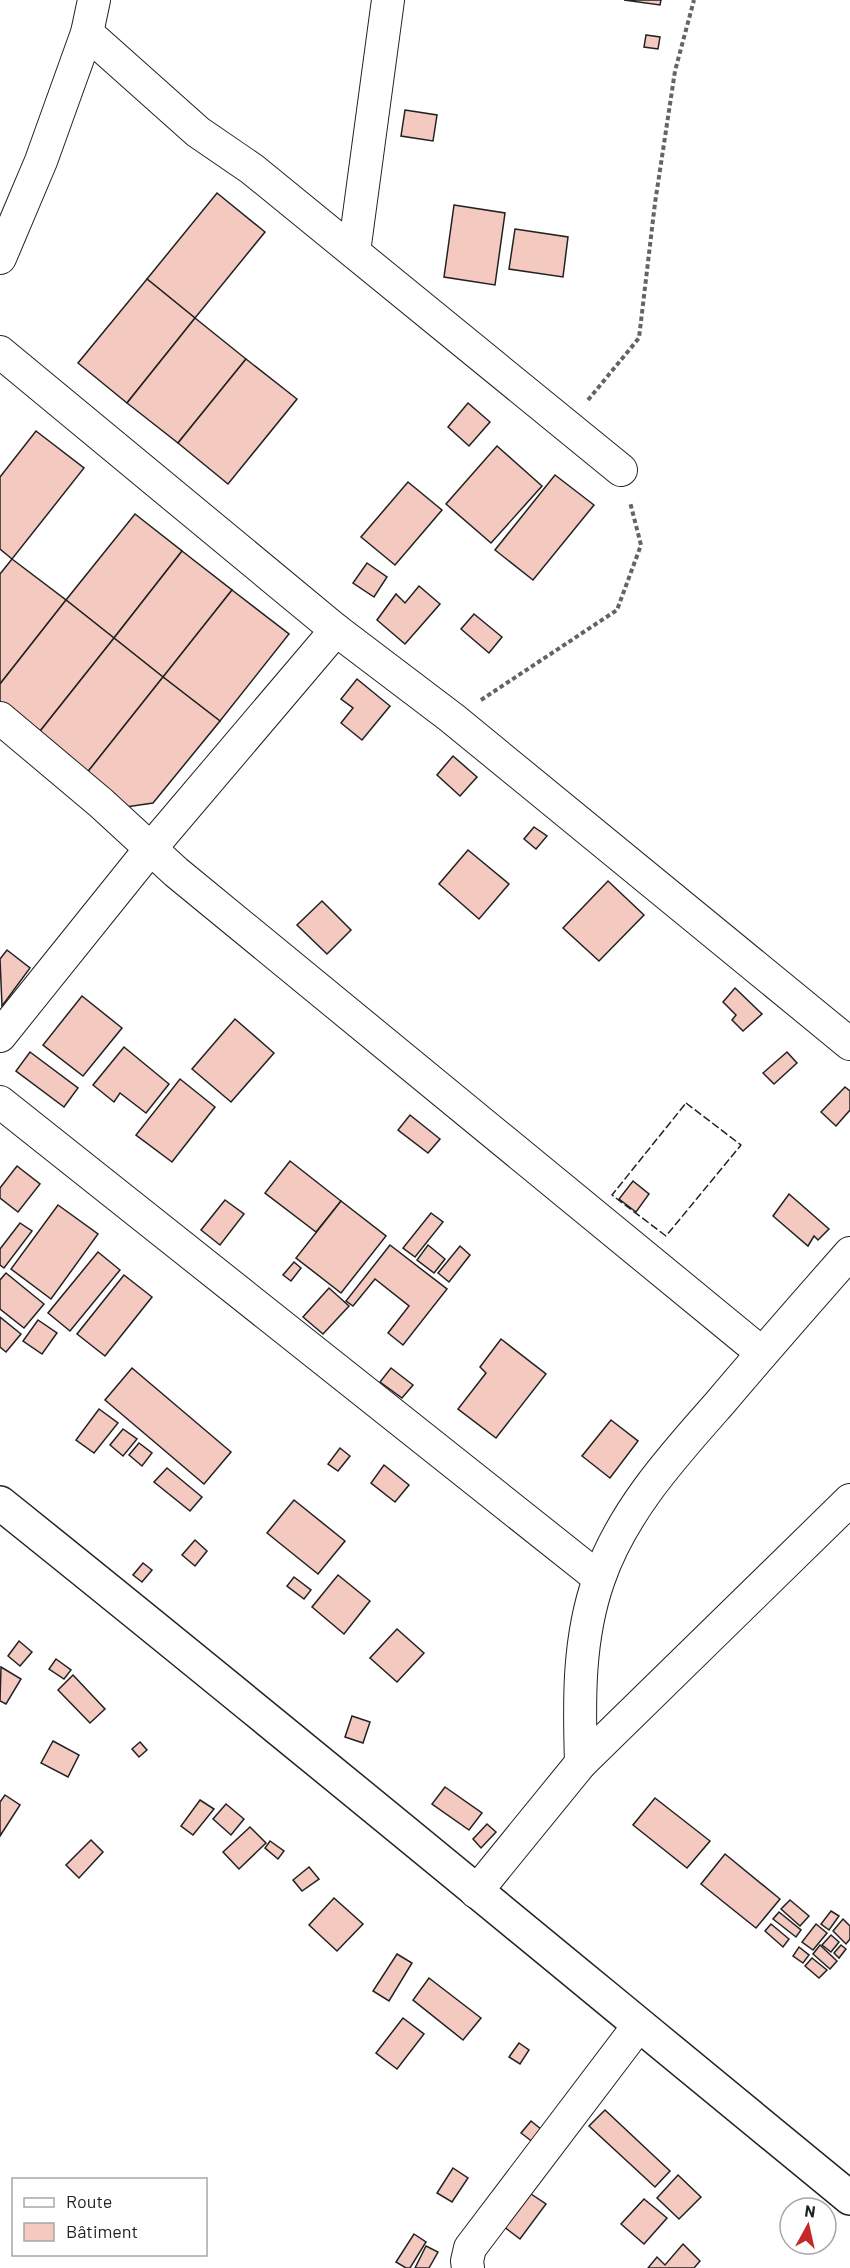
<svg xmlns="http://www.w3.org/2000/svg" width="850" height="2268" viewBox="0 0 850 2268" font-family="Barlow,sans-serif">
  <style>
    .building { fill: #f3c9c0; stroke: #222; stroke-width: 1.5 }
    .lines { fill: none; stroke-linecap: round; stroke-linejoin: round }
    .minor-casing { stroke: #222; stroke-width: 34 }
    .primary-casing { stroke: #222; stroke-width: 36 }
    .path { stroke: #646464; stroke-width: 4; stroke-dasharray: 4.5 3; stroke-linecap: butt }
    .minor { stroke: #fff; stroke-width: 32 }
    .primary { stroke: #fff; stroke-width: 33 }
    .fence { stroke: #222; stroke-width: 1.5; stroke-dasharray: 8 3; stroke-linecap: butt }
  </style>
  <rect width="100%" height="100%" fill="#fff"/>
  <g class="building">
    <path d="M624,0H661L660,5Z"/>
    <path d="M646,35L660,37L658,49L644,47Z"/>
    <path d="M405,110L437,115L433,141L401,136Z"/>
    <path d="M217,193L265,232L195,318L147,279Z"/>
    <path d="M454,205L505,213L495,285L444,277Z"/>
    <path d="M515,229L568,237L563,277L509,269Z"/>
    <path d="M147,279L195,318L127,403L78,363Z"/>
    <path d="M195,318L246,359L178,443L127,403Z"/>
    <path d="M246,359L297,399L228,484L178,443Z"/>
    <path d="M468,403L490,422L469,446L448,427Z"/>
    <path d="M36,431L84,468L12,559L0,549V477Z"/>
    <path d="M497,446L542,486L491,543L446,504Z"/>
    <path d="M555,475L594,505L533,580L495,550Z"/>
    <path d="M408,482L442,510L395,565L361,537Z"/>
    <path d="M135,514L182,551L114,638L66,600Z"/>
    <path d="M182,551L232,590L163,677L114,638Z"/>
    <path d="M12,559L66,600L0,684V574Z"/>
    <path d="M367,563L387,577L374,597L353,583Z"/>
    <path d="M419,586L440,604L405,644L377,620L396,594L405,603Z"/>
    <path d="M232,590L289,634L220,721L163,677Z"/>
    <path d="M66,600L114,638L37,735L0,706V684Z"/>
    <path d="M474,614L502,637L489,653L461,629Z"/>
    <path d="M114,638L163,677L86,774L37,735Z"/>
    <path d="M163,677L220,721L153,803L126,807L86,774Z"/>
    <path d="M357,679L390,706L362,740L341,723L353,708L341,699Z"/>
    <path d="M453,756L477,777L460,796L437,775Z"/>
    <path d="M534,827L547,836L536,849L524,839Z"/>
    <path d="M468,850L509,884L479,919L439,884Z"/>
    <path d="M608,881L644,915L599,961L563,928Z"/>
    <path d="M322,901L351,930L327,954L297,925Z"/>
    <path d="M7,950L30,968L2,1006L0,959Z"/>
    <path d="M735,988L762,1014L743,1031L732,1020L736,1015L723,1002Z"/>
    <path d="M82,996L122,1028L83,1076L43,1045Z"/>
    <path d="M235,1019L274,1053L231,1102L192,1069Z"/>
    <path d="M124,1047L169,1084L146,1113L120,1093L114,1102L93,1085Z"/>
    <path d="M30,1052L78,1088L64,1107L16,1071Z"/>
    <path d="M787,1052L797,1063L774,1084L763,1073Z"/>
    <path d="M180,1079L215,1107L172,1162L136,1135Z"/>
    <path d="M845,1087L850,1091V1110L836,1126L821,1112Z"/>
    <path d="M410,1115L440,1139L428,1153L398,1130Z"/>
    <path d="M290,1161L341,1201L316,1232L265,1193Z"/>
    <path d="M17,1166L40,1184L18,1212L0,1198V1188Z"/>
    <path d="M633,1181L649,1194L636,1212L619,1199Z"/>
    <path d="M789,1194L829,1229L818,1240L814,1236L808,1246L773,1216Z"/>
    <path d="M225,1200L244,1214L220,1245L201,1230Z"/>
    <path d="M341,1201L386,1236L341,1293L296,1258Z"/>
    <path d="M58,1205L98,1234L51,1299L11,1269Z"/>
    <path d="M431,1213L443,1222L415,1257L403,1248Z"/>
    <path d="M20,1223L32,1231L4,1268L0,1265V1249Z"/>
    <path d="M390,1245L447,1289L403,1345L388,1333L409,1306L375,1279L353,1306L346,1301Z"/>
    <path d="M428,1245L445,1259L434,1273L417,1260Z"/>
    <path d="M460,1246L470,1255L449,1282L438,1273Z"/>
    <path d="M98,1252L120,1270L70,1331L48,1313Z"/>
    <path d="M294,1262L301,1268L291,1281L283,1275Z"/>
    <path d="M6,1273L44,1304L24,1328L0,1309V1280Z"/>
    <path d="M124,1275L152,1297L105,1356L77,1334Z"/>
    <path d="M329,1288L349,1306L323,1334L303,1317Z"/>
    <path d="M0,1317L21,1334L6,1352L0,1347Z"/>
    <path d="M38,1320L57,1333L42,1354L23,1341Z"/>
    <path d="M501,1339L546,1374L496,1438L458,1409L486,1373L480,1367Z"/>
    <path d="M132,1368L231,1452L204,1484L105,1400Z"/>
    <path d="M391,1368L413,1385L402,1398L380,1382Z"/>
    <path d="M99,1409L118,1423L94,1453L76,1440Z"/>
    <path d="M611,1420L638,1441L610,1478L582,1456Z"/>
    <path d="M123,1429L137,1439L123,1456L110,1445Z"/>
    <path d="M139,1443L152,1453L142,1466L129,1455Z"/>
    <path d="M340,1448L350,1456L338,1471L328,1464Z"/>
    <path d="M384,1465L409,1485L395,1502L371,1483Z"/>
    <path d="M167,1468L202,1497L190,1511L154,1482Z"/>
    <path d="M294,1500L345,1541L318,1574L267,1533Z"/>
    <path d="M195,1540L207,1551L195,1566L182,1555Z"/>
    <path d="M143,1563L152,1570L142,1582L133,1575Z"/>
    <path d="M338,1575L370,1601L344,1634L312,1607Z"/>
    <path d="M294,1577L311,1590L304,1599L287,1586Z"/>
    <path d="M397,1629L424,1653L397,1682L370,1658Z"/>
    <path d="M19,1641L32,1652L20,1666L8,1656Z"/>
    <path d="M56,1659L71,1670L64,1679L49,1669Z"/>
    <path d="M1,1667L21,1679L6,1704L0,1701Z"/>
    <path d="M73,1675L105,1709L90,1723L58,1690Z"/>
    <path d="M352,1716L370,1722L363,1743L345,1737Z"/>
    <path d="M53,1741L79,1755L68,1777L41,1763Z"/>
    <path d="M140,1742L147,1750L139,1757L132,1749Z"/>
    <path d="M445,1787L482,1813L469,1830L432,1804Z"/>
    <path d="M5,1795L20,1805L0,1836V1802Z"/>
    <path d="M655,1798L710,1841L687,1868L633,1825Z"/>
    <path d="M200,1800L214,1809L193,1835L181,1826Z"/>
    <path d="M226,1804L244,1819L231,1835L213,1819Z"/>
    <path d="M487,1824L496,1832L481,1848L473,1839Z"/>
    <path d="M250,1827L266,1843L239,1869L223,1852Z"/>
    <path d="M91,1840L103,1852L79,1878L66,1865Z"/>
    <path d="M270,1841L284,1851L278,1859L265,1848Z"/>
    <path d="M725,1854L780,1899L756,1928L701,1884Z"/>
    <path d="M309,1867L319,1879L302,1891L293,1880Z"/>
    <path d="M334,1898L363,1924L337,1951L309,1925Z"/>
    <path d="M790,1900L809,1916L800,1926L781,1909Z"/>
    <path d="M831,1911L839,1916L829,1930L821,1924Z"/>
    <path d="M779,1912L801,1930L796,1937L773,1919Z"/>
    <path d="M843,1919L850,1926V1939L846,1944L833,1931Z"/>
    <path d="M771,1924L789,1939L783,1947L765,1931Z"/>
    <path d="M816,1924L827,1933L813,1950L802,1942Z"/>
    <path d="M831,1935L839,1942L831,1952L822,1945Z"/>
    <path d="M820,1945L837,1961L830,1969L813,1954Z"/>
    <path d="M841,1945L846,1949L839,1958L834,1953Z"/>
    <path d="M799,1947L809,1955L803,1963L793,1956Z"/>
    <path d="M397,1954L412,1963L389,2001L373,1991Z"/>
    <path d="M812,1958L827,1970L819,1978L805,1966Z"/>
    <path d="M429,1978L481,2018L463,2040L413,2000Z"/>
    <path d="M403,2018L424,2034L397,2069L376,2053Z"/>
    <path d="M519,2043L529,2050L520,2064L509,2057Z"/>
    <path d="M605,2110L670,2171L655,2187L589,2126Z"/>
    <path d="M531,2121L547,2134L538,2146L521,2133Z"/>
    <path d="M453,2168L468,2178L452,2202L437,2193Z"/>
    <path d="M678,2175L701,2197L679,2219L657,2198Z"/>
    <path d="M528,2192L546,2204L520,2239L503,2226Z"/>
    <path d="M644,2199L667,2218L644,2244L621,2224Z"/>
    <path d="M414,2234L426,2242L410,2268H406L396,2262Z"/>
    <path d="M683,2244L700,2261L694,2268H648L657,2257L665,2265Z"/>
    <path d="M426,2246L438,2252L429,2268H415Z"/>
  </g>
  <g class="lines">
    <g class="minor-casing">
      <g id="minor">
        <path d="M87,33L198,132L252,169L621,470"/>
        <path d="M354,252L388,0"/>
        <path d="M0,258L41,161L87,33L94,0"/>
        <path d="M0,352L336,630L452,718L850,1044"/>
        <path d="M0,718L101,803L176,872L762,1353"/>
        <path d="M0,1036L151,848L336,630"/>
        <path d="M0,1102L599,1578"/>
        <path d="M581,1763C579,1701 578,1638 599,1579C622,1512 673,1456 719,1404C762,1353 806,1303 850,1253"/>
        <path d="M476,1892L581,1763L850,1500"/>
        <path d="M468,2268L467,2261L470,2248L639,2025"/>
      </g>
    </g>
    <g class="primary-casing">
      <path id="primary" d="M0,1503C286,1732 567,1966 850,2198"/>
    </g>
    <g class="path">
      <path d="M588,400L639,338L655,203L675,71L694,0"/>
      <path d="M481,700L617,610L641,545L630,502"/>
    </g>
    <use href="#minor" class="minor"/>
    <use href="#primary" class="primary"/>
    <path class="fence" d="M686,1103L741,1145L666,1236L612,1195Z"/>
  </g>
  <rect x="12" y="2178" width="195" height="78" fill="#ffffff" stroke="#a7a7a7" stroke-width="1.5"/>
  <rect x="24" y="2198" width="30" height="9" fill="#ffffff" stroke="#a7a7a7" stroke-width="1.5"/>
  <text x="66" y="2208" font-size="18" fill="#222222">Route</text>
  <rect x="24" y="2223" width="30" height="18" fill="#f3c9c0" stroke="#a7a7a7" stroke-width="1.5"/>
  <text x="66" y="2238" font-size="18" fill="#222222">Bâtiment</text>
  <g transform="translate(808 2226) rotate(8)"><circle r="28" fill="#ffffff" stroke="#a7a7a7" stroke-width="1.5"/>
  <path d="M0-4.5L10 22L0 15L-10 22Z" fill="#c62828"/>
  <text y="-9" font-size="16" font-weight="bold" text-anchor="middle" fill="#222222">N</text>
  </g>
</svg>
